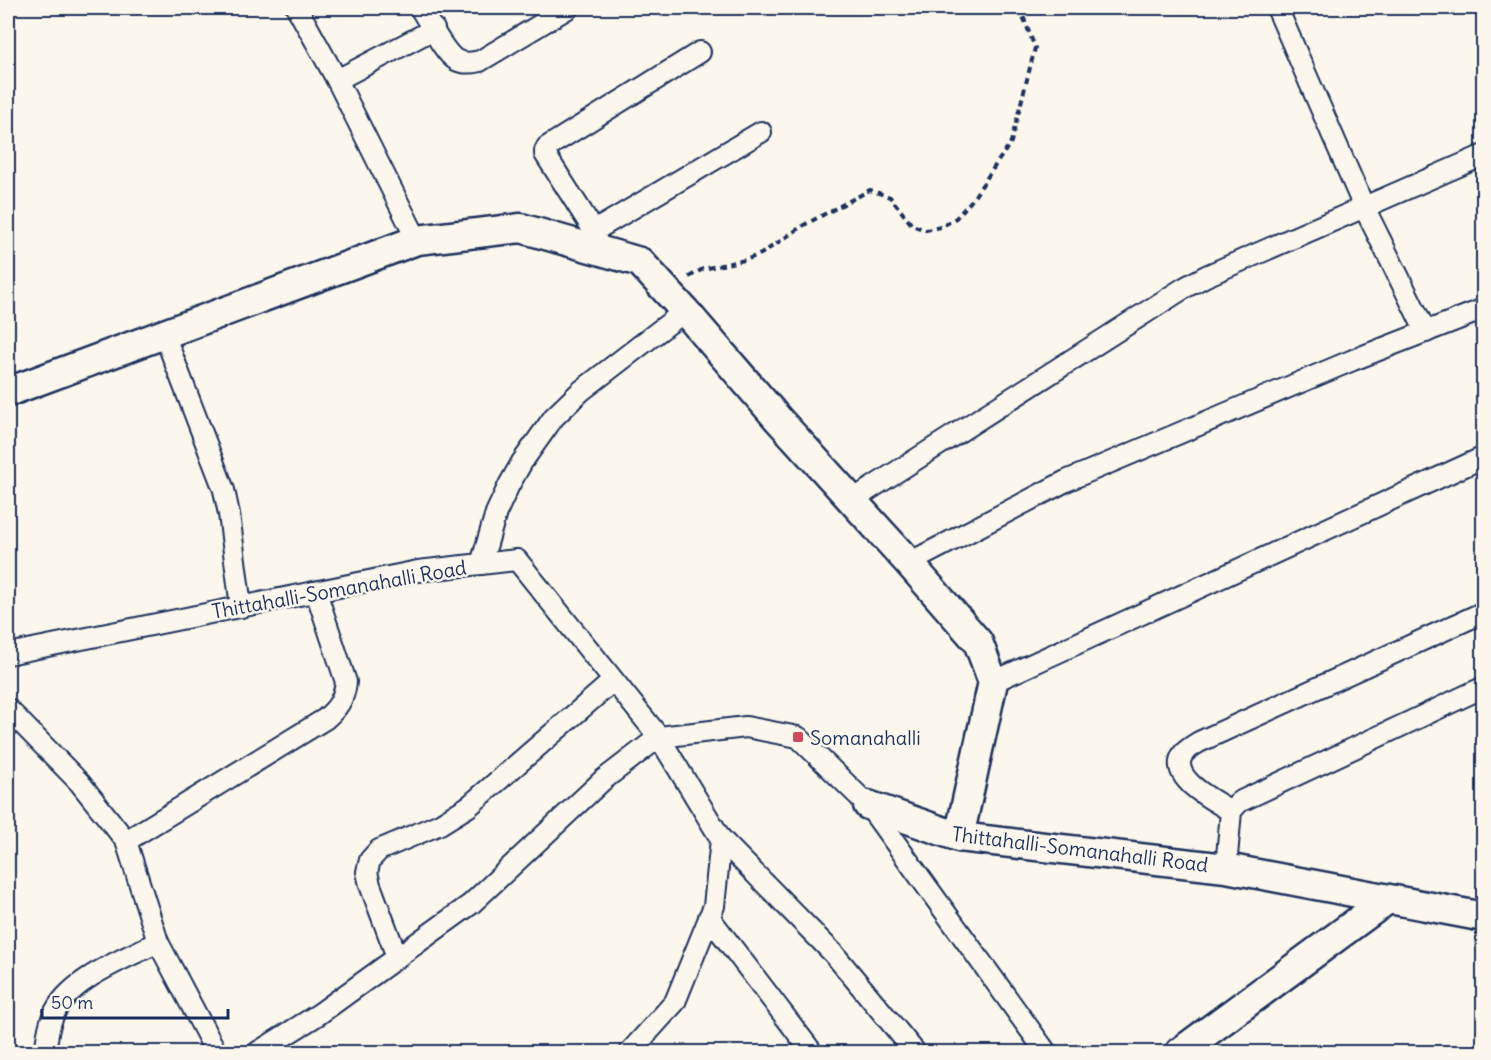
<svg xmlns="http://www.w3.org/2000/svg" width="1491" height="1060" viewBox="0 0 1491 1060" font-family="Delius,sans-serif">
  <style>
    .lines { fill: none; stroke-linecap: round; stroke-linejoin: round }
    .street-casing { stroke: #1b2f5e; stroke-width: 24 }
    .secondary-casing { stroke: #1b2f5e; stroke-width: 33 }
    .path { stroke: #1b2f5e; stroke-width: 4; stroke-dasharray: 6 4.5; stroke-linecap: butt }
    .street { stroke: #fbf7ec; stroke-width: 20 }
    .secondary { stroke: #fbf7ec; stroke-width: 28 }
    .poi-dot { fill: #d1495b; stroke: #fbf7ec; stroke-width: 2 }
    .labels { text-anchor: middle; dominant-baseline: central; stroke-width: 5; stroke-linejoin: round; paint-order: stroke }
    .street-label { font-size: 20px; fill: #1b2f5e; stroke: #fbf7ec }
    .poi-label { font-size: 20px; fill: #1b2f5e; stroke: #fbf7ec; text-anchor: start }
  </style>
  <rect width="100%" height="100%" fill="#fbf7ec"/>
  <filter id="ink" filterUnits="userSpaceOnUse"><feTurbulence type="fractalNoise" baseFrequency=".0167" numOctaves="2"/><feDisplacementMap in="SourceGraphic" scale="12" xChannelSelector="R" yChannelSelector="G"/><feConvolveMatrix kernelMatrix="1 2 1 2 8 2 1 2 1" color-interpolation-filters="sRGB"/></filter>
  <g filter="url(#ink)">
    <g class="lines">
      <g class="street-casing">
        <g id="street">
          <path d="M297,8L337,80L417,240"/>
          <path d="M420,8C429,21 443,52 456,60C464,64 472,63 480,61L568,8"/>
          <path d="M1277,8L1364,207L1426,332"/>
          <path d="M337,80L434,29"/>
          <path d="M594,231L761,132"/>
          <path d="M599,250L594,231L545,154V151L547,147L700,52"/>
          <path d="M164,334L224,490L229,514L241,607"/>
          <path d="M851,501L1184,288L1206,276L1484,155"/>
          <path d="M909,563L1066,481L1353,360L1484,309"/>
          <path d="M481,564L496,513L509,485L522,462L554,417L581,391L685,311"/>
          <path d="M8,654L418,571L517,560L659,737L721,839L714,906L675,1002L630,1052"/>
          <path d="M993,682L1484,457"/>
          <path d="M8,709L80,783L126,841L158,942L216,1052"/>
          <path d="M659,737L746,727L798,737L868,805L1046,1052"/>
          <path d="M1231,811C1215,801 1167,778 1183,754C1186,750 1194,745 1199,742L1484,612"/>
          <path d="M721,839L834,954L915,1052"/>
          <path d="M126,841L325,719C338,708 344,699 346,682L316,592"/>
          <path d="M1226,868L1231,811L1239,802L1484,687"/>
          <path d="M709,917L812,1052"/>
          <path d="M397,957L370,885L367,872L370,860L379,850L440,824L469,806L613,681"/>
          <path d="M45,1052C47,1041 48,1026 53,1016C68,979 125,959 158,942"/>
          <path d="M258,1052L319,1014L471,904L603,780L659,737"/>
        </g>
      </g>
      <g class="secondary-casing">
        <g id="secondary">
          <path d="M8,392L417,240L521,228L640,262L685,311L778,419L909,563L978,642L993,682L959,837"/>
          <path d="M868,805L959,837L1226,868L1484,917"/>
          <path d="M1180,1052L1388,899"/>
        </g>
      </g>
      <path class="path" d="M689,277L703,269L745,260L761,254L804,225L870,190L890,197L912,225L926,230L941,227L956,218L972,200L1011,142L1035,48L1020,8"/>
      <use href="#street" class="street"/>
      <use href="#secondary" class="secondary"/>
    </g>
  </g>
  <rect class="poi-dot" x="792" y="731" width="12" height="12" rx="3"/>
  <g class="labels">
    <g class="street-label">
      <text transform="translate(339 589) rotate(-10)">Thittahalli-Somanahalli Road</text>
      <text transform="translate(1080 849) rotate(7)">Thittahalli-Somanahalli Road</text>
    </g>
    <g class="poi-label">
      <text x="810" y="737">Somanahalli</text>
    </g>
  </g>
  <rect width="1491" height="1060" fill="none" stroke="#fbf7ec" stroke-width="30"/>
  <rect x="15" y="15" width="1461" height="1030" fill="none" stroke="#1b2f5e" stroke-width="2" filter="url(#ink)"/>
  <path d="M42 1009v9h186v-9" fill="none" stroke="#1b2f5e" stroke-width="3"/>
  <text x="51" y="1009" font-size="18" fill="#1b2f5e" stroke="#fbf7ec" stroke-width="4.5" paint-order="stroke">50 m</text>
</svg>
